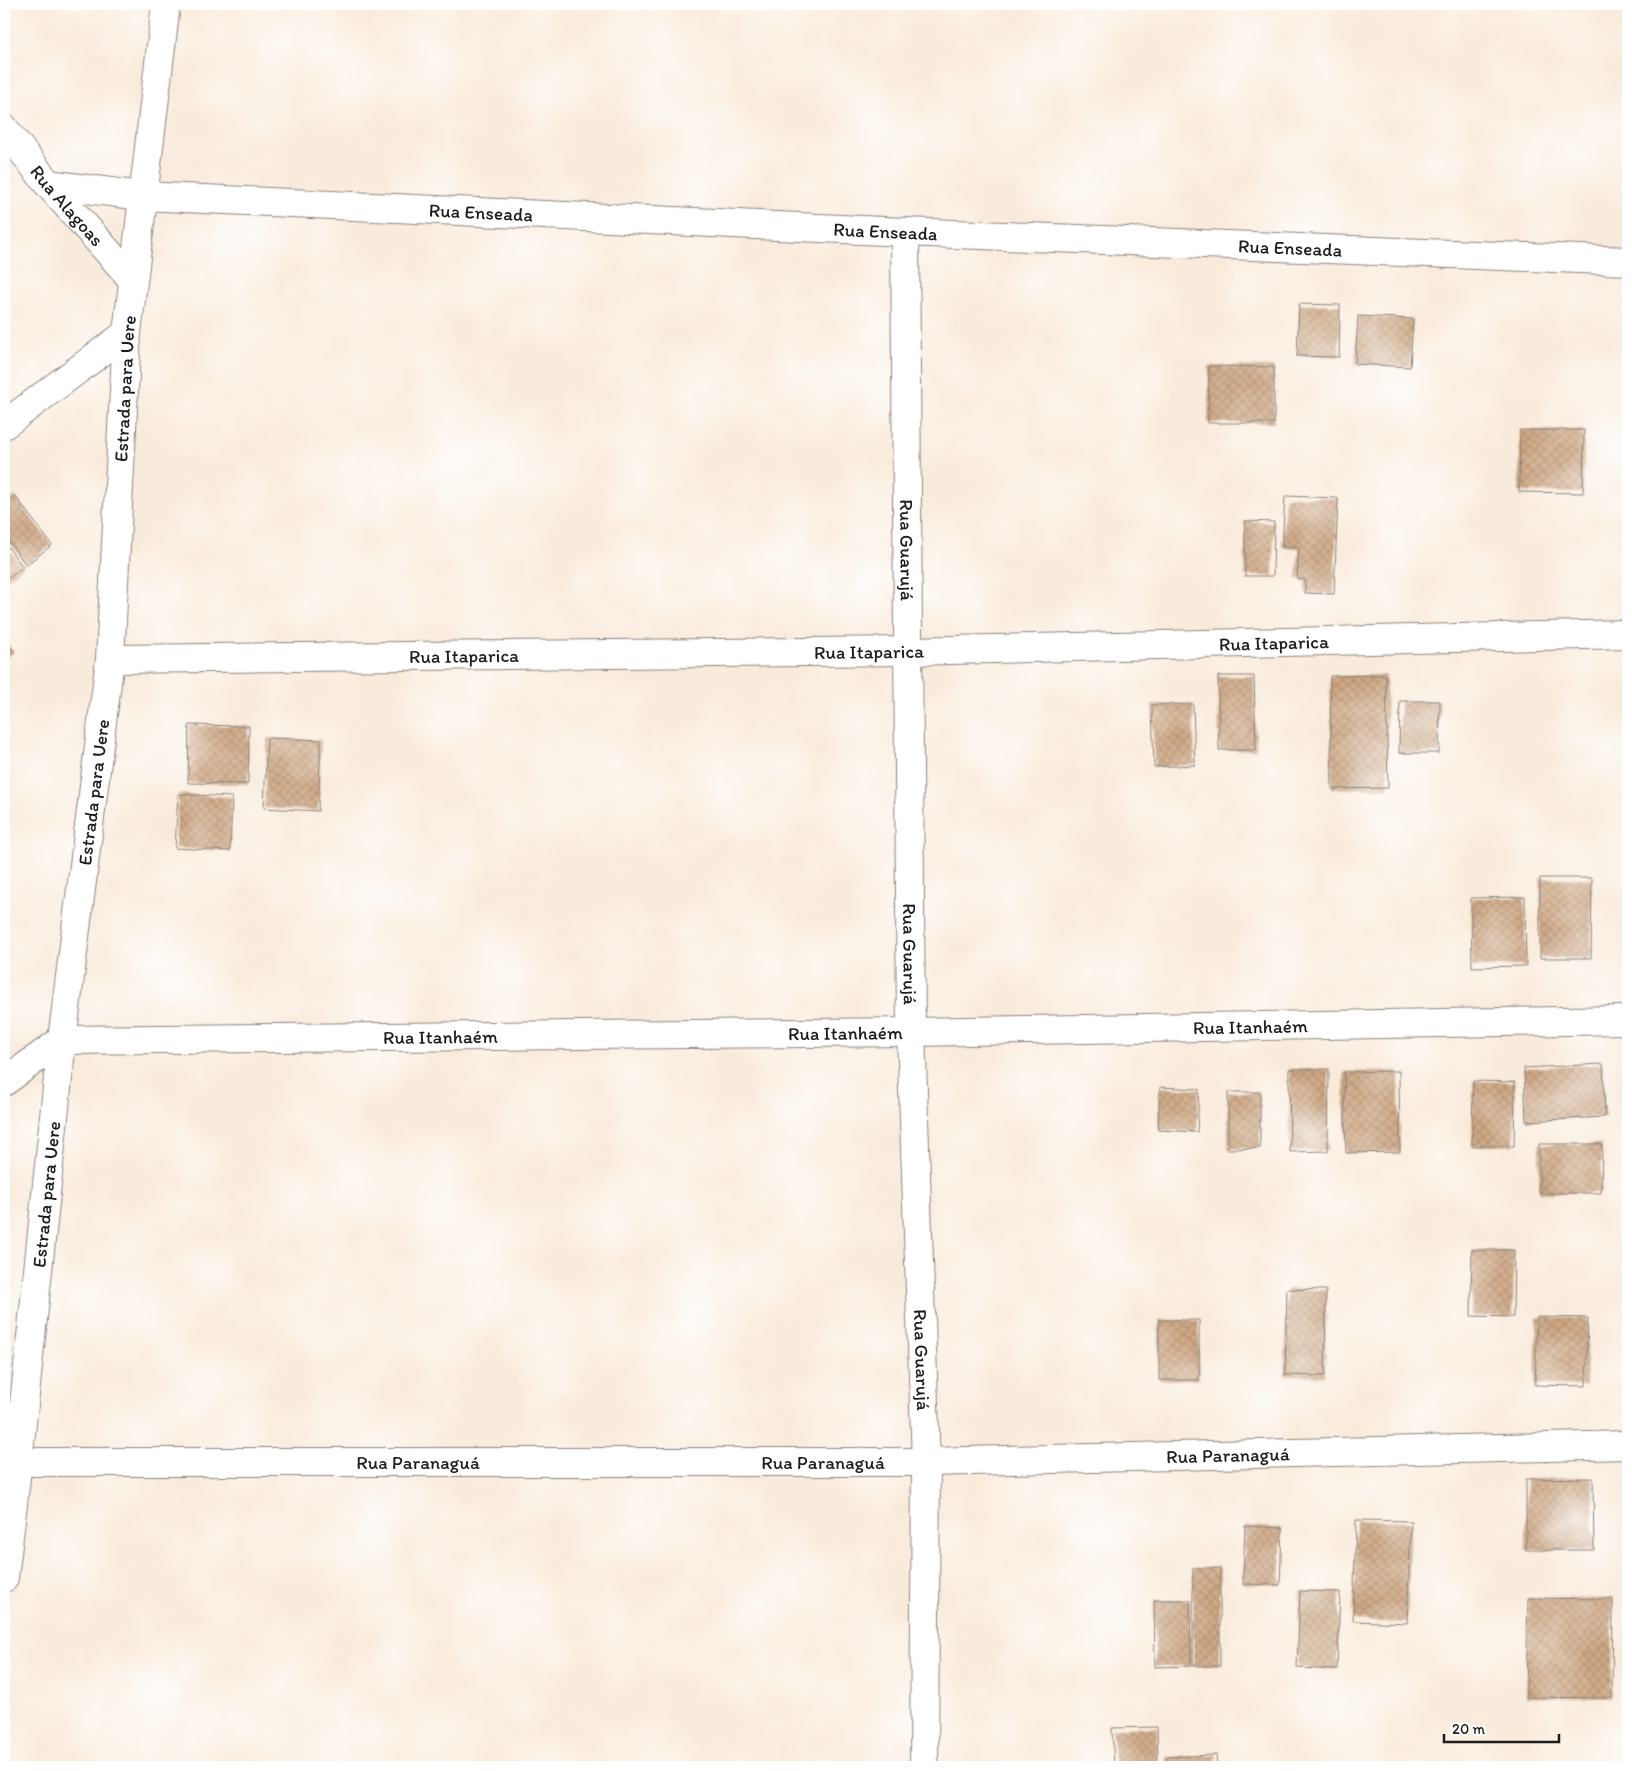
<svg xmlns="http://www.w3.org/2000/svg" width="1632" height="1771" viewBox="0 0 1632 1771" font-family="Itim,sans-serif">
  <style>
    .building { fill: url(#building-cross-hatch) }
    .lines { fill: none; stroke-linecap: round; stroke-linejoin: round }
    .minor-casing { stroke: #8a847c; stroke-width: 30 }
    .minor { stroke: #fff; stroke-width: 28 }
    .labels { text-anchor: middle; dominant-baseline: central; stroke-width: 5; stroke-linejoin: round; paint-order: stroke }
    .street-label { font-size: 19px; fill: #1c1c1c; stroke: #fff }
  </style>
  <defs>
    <pattern id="building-cross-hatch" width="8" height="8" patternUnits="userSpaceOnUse" patternTransform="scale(1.25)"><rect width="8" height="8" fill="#cfa884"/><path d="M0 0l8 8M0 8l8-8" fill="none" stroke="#b19071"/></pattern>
  </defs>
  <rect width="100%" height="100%" fill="#fff"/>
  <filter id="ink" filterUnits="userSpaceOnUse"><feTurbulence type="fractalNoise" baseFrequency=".02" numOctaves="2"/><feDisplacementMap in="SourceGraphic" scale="10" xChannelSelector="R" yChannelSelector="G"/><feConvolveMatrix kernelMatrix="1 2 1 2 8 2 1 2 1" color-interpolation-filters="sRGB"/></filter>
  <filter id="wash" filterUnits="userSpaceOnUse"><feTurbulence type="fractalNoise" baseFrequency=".0096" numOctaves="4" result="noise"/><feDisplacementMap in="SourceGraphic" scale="20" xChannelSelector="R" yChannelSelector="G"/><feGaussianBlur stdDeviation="1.12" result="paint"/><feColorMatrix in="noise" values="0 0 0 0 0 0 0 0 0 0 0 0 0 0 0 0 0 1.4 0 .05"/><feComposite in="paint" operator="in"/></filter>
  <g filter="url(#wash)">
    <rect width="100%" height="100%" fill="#f9ebdb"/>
    <g id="blocks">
      <g class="building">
        <path d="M1299,304L1340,305L1339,357L1297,356Z"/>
        <path d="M1358,316L1413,319L1410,367L1355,364Z"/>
        <path d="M1209,366L1274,367V423H1208Z"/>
        <path d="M1520,430H1584L1583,493L1519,492Z"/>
        <path d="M15,496L52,545L26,565L4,535V505Z"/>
        <path d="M1285,496L1338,498L1334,594L1305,593V579H1297L1299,548L1282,547Z"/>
        <path d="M1245,521L1274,522L1273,576H1245Z"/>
        <path d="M4,542L23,567L4,582Z"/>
        <path d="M4,639L14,652L4,660Z"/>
        <path d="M1386,675L1388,788L1332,789L1330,676Z"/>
        <path d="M1218,676H1254L1256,750H1219Z"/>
        <path d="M1400,701H1440L1439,753H1399Z"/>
        <path d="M1193,704L1195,765L1154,767L1152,705Z"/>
        <path d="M189,725L249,726L248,784L188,783Z"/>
        <path d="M267,738L321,740L318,811L264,808Z"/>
        <path d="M178,794L232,797L230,851L175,848Z"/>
        <path d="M1540,878H1592L1591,958H1540Z"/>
        <path d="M1525,897L1526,966L1472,967L1471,898Z"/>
        <path d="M1603,1064L1605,1117L1526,1121L1524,1068Z"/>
        <path d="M1289,1069H1329L1328,1151L1290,1152Z"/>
        <path d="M1399,1071L1400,1152L1346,1153L1344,1072Z"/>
        <path d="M1473,1081L1515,1082L1514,1146H1472Z"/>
        <path d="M1160,1087L1199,1089L1197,1132L1158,1130Z"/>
        <path d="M1228,1092H1260V1148L1228,1149Z"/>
        <path d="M1539,1144H1602L1601,1193H1539Z"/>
        <path d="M1472,1250H1514L1513,1317L1471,1316Z"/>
        <path d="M1287,1289L1326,1290L1325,1376L1285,1375Z"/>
        <path d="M1537,1317L1588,1318L1586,1386L1535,1385Z"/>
        <rect x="1159" y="1320" width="40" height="60"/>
        <path d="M1593,1478L1594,1550H1526V1479Z"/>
        <path d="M1356,1520L1411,1521L1407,1623L1353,1621Z"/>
        <path d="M1245,1526L1282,1528L1280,1585L1243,1584Z"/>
        <rect x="1193" y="1568" width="27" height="98"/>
        <path d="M1300,1591L1340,1592L1337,1670L1297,1668Z"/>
        <path d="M1528,1598L1613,1599L1612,1698L1526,1697Z"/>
        <path d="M1154,1600H1190L1191,1666L1155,1667Z"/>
        <path d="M1157,1727L1158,1767H1114L1112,1728Z"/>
        <path d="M1216,1755L1217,1767H1166V1757Z"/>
      </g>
    </g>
  </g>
  <g filter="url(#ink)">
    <use href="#blocks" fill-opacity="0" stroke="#8a847c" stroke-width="1"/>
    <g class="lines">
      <g class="minor-casing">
        <g id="minor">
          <path id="s1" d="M4,128L48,184L133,280"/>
          <path id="s2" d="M48,184L142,196L905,232L1628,261"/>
          <path id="s3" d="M905,232L911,1032L926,1462L924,1767"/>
          <path d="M4,425L127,333"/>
          <path id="s4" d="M110,659L909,651L1628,634"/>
          <path id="s5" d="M4,1082L62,1040L911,1032L1628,1020"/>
          <path id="s6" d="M18,1462H926L1628,1445"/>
          <path id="s7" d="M4,1578L18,1462L62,1040L110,659L127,333L166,4"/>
        </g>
      </g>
      <use href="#minor" class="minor"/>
    </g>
  </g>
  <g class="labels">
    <g class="street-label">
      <text stroke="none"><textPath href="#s1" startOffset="100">Rua Alagoas</textPath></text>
      <text stroke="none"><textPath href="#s2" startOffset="434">Rua Enseada</textPath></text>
      <text stroke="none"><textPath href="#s2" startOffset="839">Rua Enseada</textPath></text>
      <text stroke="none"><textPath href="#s2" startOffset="1244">Rua Enseada</textPath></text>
      <text stroke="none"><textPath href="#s7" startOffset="1196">Estrada para Uere</textPath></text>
      <text stroke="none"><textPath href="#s3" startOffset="318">Rua Guarujá</textPath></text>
      <text stroke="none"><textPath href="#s4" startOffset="1164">Rua Itaparica</textPath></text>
      <text stroke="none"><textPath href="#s4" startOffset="759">Rua Itaparica</textPath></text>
      <text stroke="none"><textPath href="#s4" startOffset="354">Rua Itaparica</textPath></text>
      <text stroke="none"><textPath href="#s7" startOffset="791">Estrada para Uere</textPath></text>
      <text stroke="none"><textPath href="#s3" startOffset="722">Rua Guarujá</textPath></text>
      <text stroke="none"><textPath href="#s5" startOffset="1260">Rua Itanhaém</textPath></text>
      <text stroke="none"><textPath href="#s5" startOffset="855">Rua Itanhaém</textPath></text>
      <text stroke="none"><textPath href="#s5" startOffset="450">Rua Itanhaém</textPath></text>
      <text stroke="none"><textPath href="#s7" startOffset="386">Estrada para Uere</textPath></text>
      <text stroke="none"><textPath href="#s3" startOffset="1128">Rua Guarujá</textPath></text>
      <text stroke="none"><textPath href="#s6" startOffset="1210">Rua Paranaguá</textPath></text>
      <text stroke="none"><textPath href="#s6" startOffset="400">Rua Paranaguá</textPath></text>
      <text stroke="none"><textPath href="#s6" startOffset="805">Rua Paranaguá</textPath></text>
    </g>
  </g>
  <rect width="1632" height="1771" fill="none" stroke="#fff" stroke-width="20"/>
  <path d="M1444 1734v8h115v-8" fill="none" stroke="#1c1c1c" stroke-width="2.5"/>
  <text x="1452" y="1734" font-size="15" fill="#1c1c1c" stroke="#ffffff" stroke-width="4" paint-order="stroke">20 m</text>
</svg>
